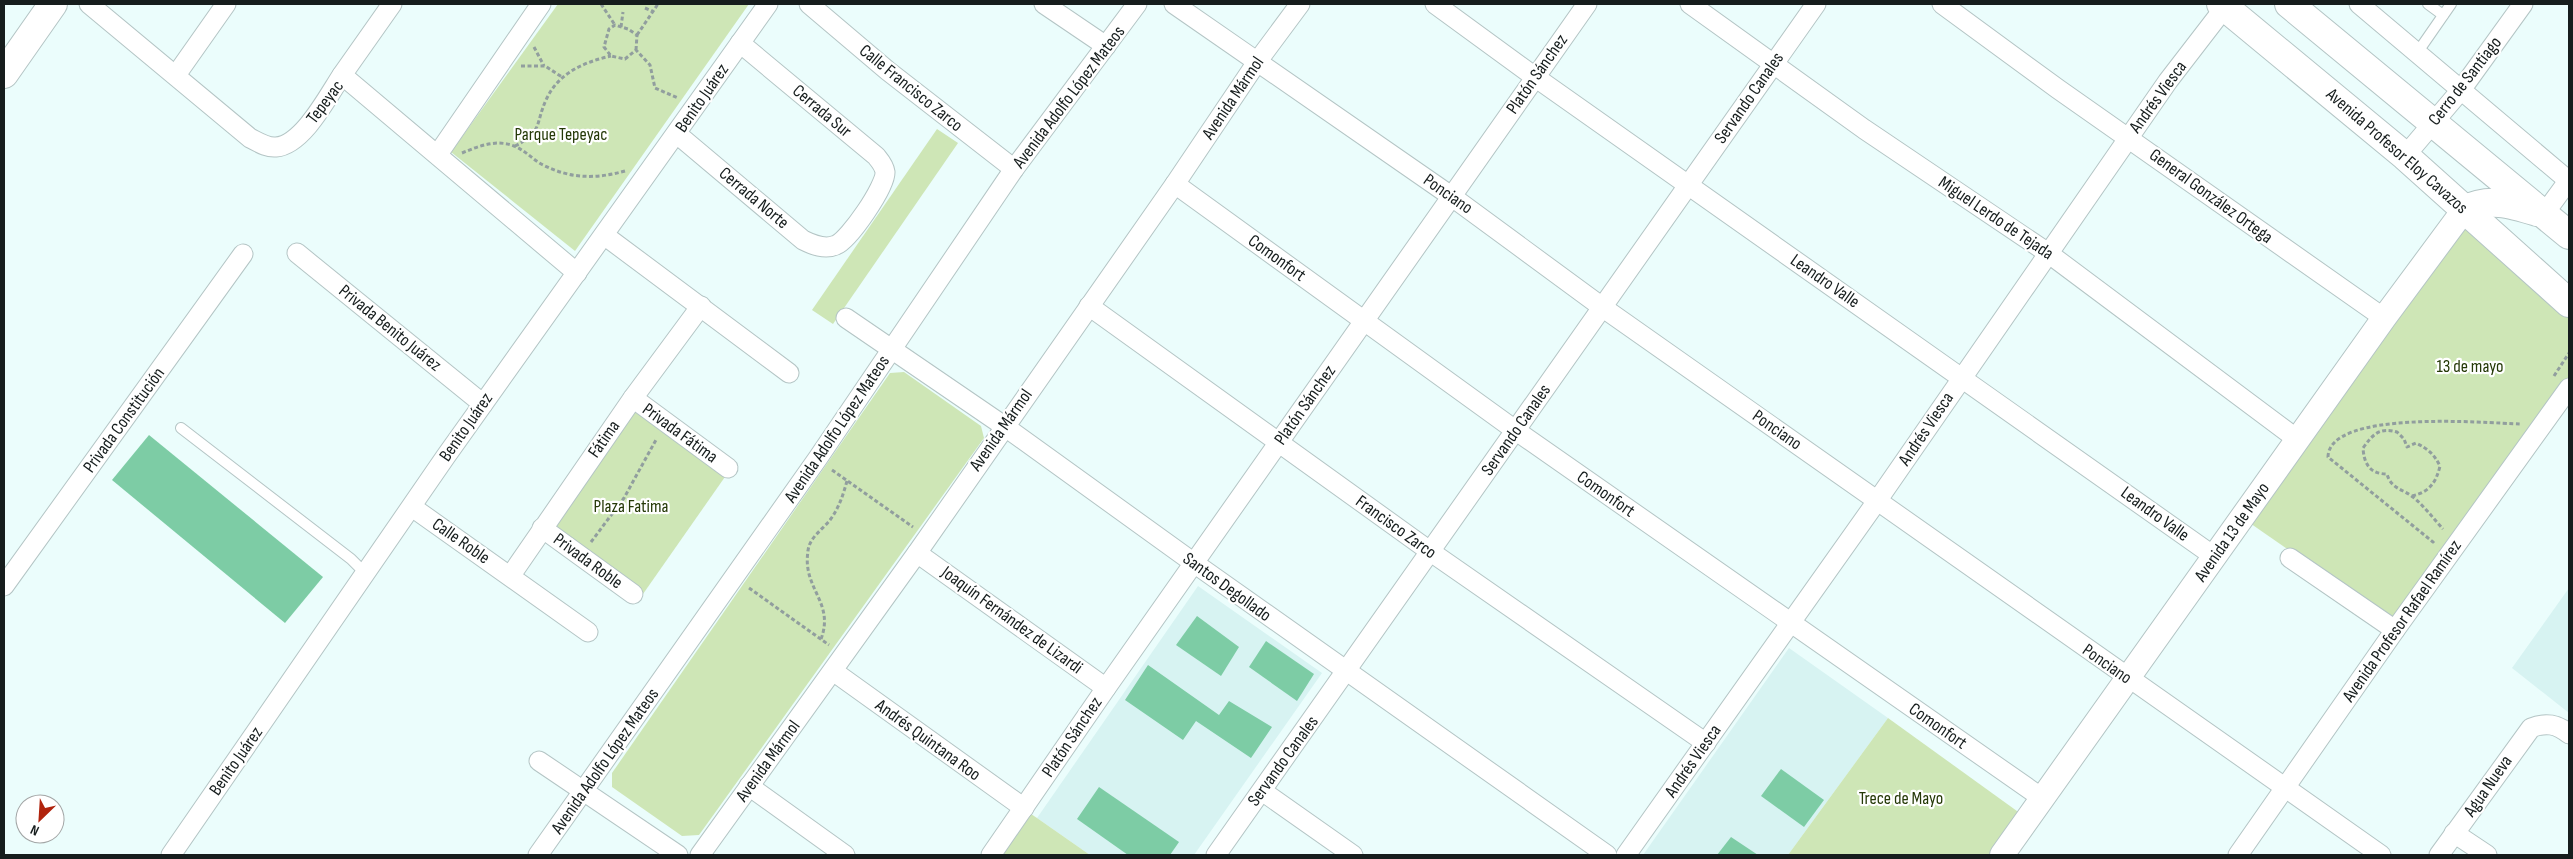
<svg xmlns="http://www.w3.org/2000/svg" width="2573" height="859" viewBox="0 0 2573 859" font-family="'Sofia Sans Condensed',sans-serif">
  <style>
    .built { fill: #d7f3f2 }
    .green { fill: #cee6b6 }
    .building { fill: #7dcca5 }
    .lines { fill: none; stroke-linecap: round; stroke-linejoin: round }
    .service-casing { stroke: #b4c5c5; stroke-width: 12 }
    .minor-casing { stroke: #b4c5c5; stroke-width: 21 }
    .tertiary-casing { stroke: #b4c5c5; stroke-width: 26 }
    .secondary-casing { stroke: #b4c5c5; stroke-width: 30 }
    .path { stroke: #919e9e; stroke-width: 3; stroke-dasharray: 4 2.5; stroke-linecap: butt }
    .service { stroke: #fff; stroke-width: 10 }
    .minor { stroke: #fff; stroke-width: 19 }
    .tertiary { stroke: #fff; stroke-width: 24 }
    .secondary { stroke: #fff; stroke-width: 28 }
    .labels { text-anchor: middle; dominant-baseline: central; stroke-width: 4.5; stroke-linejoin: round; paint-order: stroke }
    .street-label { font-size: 18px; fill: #161d1d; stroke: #fff }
    .park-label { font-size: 18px; fill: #253907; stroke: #fff }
  </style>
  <rect width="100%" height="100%" fill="#ebfdfc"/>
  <g class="built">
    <path d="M1198,586L1322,673L1194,855H1090L1037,818Z"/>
    <path d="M2569,588V713L2512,668Z"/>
    <path d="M1789,648L1888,718L1788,855H1643Z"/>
  </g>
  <g class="green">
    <path d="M558,4H749L575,251L451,152Z"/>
    <path d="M937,129L958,143L833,324L812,310Z"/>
    <path d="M2460,223L2569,306V386L2394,623L2244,519Z"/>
    <path d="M904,372L981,426L984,438L699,835L682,836L612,787V773L890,373Z"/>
    <path d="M631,403L727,474L643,594L543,525Z"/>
    <path d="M1888,718L2028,819L2000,855H1788Z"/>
    <path d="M1031,814L1037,818L1090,855H1002Z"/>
  </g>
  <g class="building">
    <path d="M149,435L323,577L285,623L112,480Z"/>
    <path d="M1197,616L1239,647L1221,676L1176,645Z"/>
    <path d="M1266,641L1314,674L1297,701L1249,667Z"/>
    <path d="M1148,665L1219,715L1229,701L1272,727L1251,758L1196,721L1183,740L1125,700Z"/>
    <path d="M1781,769L1824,800L1804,827L1761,796Z"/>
    <path d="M1099,787L1179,842L1170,855H1128L1077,819Z"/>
    <path d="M1731,837L1758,855H1717Z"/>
  </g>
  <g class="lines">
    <g class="service-casing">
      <g id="service">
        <path d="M2428,4L2443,15"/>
        <path d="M2417,53L2451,4"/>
        <path d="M181,428L351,559L366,574"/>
      </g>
    </g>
    <g class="minor-casing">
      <g id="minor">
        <path d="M89,4L250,138C258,142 267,148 276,147C303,145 328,96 342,75L577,273"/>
        <path d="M809,4L888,71L1014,169"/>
        <path d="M1044,4L1106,46"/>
        <path d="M1174,4L1451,196L1602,307L2381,855"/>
        <path d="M1435,4L1535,77L2215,557"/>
        <path d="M1690,4L1864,129L2048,253L2297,439"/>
        <path d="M1942,4L2058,89L2384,318"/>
        <path d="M2359,4L2569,181"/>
        <path d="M176,75L226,4"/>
        <path d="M342,75L392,4"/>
        <path d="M677,134L803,240C813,245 825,250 836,245C849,240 886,186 885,172C884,165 880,161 876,156L740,43"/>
        <path d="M438,154L541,4"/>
        <path d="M2405,156L2461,90L2523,4"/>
        <path d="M1175,184L1515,430L2042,798"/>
        <path d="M2544,214L2569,180"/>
        <path d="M604,235L789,373"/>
        <path d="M297,253L483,404"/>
        <path d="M1089,306L1431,552L1706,743"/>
        <path d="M846,318L1004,426L1194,563L1607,855"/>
        <path d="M633,398L728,468"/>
        <path d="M412,507L588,632"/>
        <path d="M542,528L633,594"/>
        <path d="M917,553L1106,688"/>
        <path d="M2290,558L2395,630"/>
        <path d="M511,575L633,398L701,306"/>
        <path d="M4,586L243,254"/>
        <path d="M833,671L1024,808"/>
        <path d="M539,761L678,855"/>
        <path d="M749,786L845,855"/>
        <path d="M1262,791L1353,855"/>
        <path d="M2454,833L2487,855"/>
        <path d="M171,855L446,456L768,4"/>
        <path d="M538,855L818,458L1014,169L1137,4"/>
        <path d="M700,855L917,553L1175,184L1257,62L1300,4"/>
        <path d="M991,855L1106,688L1587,4"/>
        <path d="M1216,855L1816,4"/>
        <path d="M1626,855L1877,501L2168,81L2225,7"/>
        <path d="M2238,855L2395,630L2569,388"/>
        <path d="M2439,855L2531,728C2546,722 2557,724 2569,734"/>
      </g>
    </g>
    <g class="tertiary-casing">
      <path id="tertiary" d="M2002,855L2384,318L2464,210"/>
    </g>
    <g class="secondary-casing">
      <g id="secondary">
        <path d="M2221,4L2405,156L2569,303"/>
        <path d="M2289,4L2569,235"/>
        <path d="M4,74L53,4"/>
        <path d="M2464,210C2489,197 2511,204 2537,212"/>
      </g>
    </g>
    <g class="path">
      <path d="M601,4L615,25"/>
      <path d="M645,8L652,11"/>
      <path d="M621,27L623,12"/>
      <path d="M637,35L658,4"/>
      <path d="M534,47L544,66"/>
      <path d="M636,50L637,35L628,29L615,25L609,29L604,47L611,56L625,59L636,50L650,65L655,88L678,98"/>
      <path d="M521,66H545L562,77"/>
      <path d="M515,146C543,132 535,124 546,100C558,73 584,62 611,56"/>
      <path d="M462,153C479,146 496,139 514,146C525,150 533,160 543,165C571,179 596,179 625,171"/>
      <path d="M2554,376L2569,353"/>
      <path d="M832,470L913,527"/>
      <path d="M2412,496C2429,492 2436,483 2440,466C2434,454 2428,449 2416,443L2407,447L2404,439L2397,432C2380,427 2373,434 2363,448C2364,464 2370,474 2387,474C2391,489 2403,489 2413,497C2424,506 2433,518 2443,529"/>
      <path d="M2434,541L2433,542L2328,457C2329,409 2486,423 2520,424"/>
      <path d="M591,542L624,498L657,438"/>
      <path d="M749,588L829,645"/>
      <path d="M821,639C835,602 802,589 808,551C809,538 822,530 830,520C839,508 843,495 847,481"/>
    </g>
    <use href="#service" class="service"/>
    <use href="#minor" class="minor"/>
    <use href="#tertiary" class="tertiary"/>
    <use href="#secondary" class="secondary"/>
  </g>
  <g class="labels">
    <g class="street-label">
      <text transform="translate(1537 74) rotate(-55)">Platón Sánchez</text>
      <text transform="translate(2465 81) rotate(-52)">Cerro de Santiago</text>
      <text transform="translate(911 88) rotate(39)">Calle Francisco Zarco</text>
      <text transform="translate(1069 97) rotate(-53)">Avenida Adolfo López Mateos</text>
      <text transform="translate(2158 97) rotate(-54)">Andrés Viesca</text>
      <text transform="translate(702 98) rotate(-55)">Benito Juárez</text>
      <text transform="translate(1233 98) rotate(-56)">Avenida Mármol</text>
      <text transform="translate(1749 98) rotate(-55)">Servando Canales</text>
      <text transform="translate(325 102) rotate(-53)">Tepeyac</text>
      <text transform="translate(822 111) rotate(40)">Cerrada Sur</text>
      <text transform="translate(2397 151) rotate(41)">Avenida Profesor Eloy Cavazos</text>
      <text transform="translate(1448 194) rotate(35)">Ponciano</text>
      <text transform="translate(2211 196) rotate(36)">General González Ortega</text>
      <text transform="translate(754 198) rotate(40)">Cerrada Norte</text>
      <text transform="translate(1996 218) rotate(34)">Miguel Lerdo de Tejada</text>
      <text transform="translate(1277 258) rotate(36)">Comonfort</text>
      <text transform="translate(1825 281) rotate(35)">Leandro Valle</text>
      <text transform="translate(390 328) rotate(39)">Privada Benito Juárez</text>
      <text transform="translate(1305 405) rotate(-55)">Platón Sánchez</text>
      <text transform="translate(124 420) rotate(-54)">Privada Constitución</text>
      <text transform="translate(466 427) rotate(-55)">Benito Juárez</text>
      <text transform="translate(837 429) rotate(-56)">Avenida Adolfo López Mateos</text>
      <text transform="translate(1926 429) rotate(-56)">Andrés Viesca</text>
      <text transform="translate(1001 430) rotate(-55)">Avenida Mármol</text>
      <text transform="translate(1516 430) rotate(-55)">Servando Canales</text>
      <text transform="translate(1777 430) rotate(35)">Ponciano</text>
      <text transform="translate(680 433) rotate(36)">Privada Fátima</text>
      <text transform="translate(604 439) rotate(-55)">Fátima</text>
      <text transform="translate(1606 494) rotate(35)">Comonfort</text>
      <text transform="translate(2155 514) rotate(36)">Leandro Valle</text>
      <text transform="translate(1396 527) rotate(36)">Francisco Zarco</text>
      <text transform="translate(2232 532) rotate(-55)">Avenida 13 de Mayo</text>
      <text transform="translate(461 541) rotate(35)">Calle Roble</text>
      <text transform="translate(588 561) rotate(36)">Privada Roble</text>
      <text transform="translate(1227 587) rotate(36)">Santos Degollado</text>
      <text transform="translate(1012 620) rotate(36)">Joaquín Fernández de Lizardi</text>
      <text transform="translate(2402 621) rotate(-55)">Avenida Profesor Rafael Ramírez</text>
      <text transform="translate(2107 664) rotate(35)">Ponciano</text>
      <text transform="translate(1938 726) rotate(35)">Comonfort</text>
      <text transform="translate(1072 737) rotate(-56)">Platón Sánchez</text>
      <text transform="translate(928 740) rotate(36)">Andrés Quintana Roo</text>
      <text transform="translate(236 761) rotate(-55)">Benito Juárez</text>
      <text transform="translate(605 761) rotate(-55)">Avenida Adolfo López Mateos</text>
      <text transform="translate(768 761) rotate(-54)">Avenida Mármol</text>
      <text transform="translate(1283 761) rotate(-54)">Servando Canales</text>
      <text transform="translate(1693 761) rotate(-55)">Andrés Viesca</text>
      <text transform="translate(2488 786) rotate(-55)">Agua Nueva</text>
    </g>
    <g class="park-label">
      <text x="561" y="134">Parque Tepeyac</text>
      <text x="2470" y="366">13 de mayo</text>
      <text x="631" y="506">Plaza Fatima</text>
      <text x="1901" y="798">Trece de Mayo</text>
    </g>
  </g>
  <rect width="2573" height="859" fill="none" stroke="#161d1d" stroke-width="10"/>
  <g transform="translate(40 819) rotate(205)"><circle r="24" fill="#ffffff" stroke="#a2a5a5"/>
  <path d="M0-4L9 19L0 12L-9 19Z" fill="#b0230d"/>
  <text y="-8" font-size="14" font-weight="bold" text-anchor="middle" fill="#161d1d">N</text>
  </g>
</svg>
